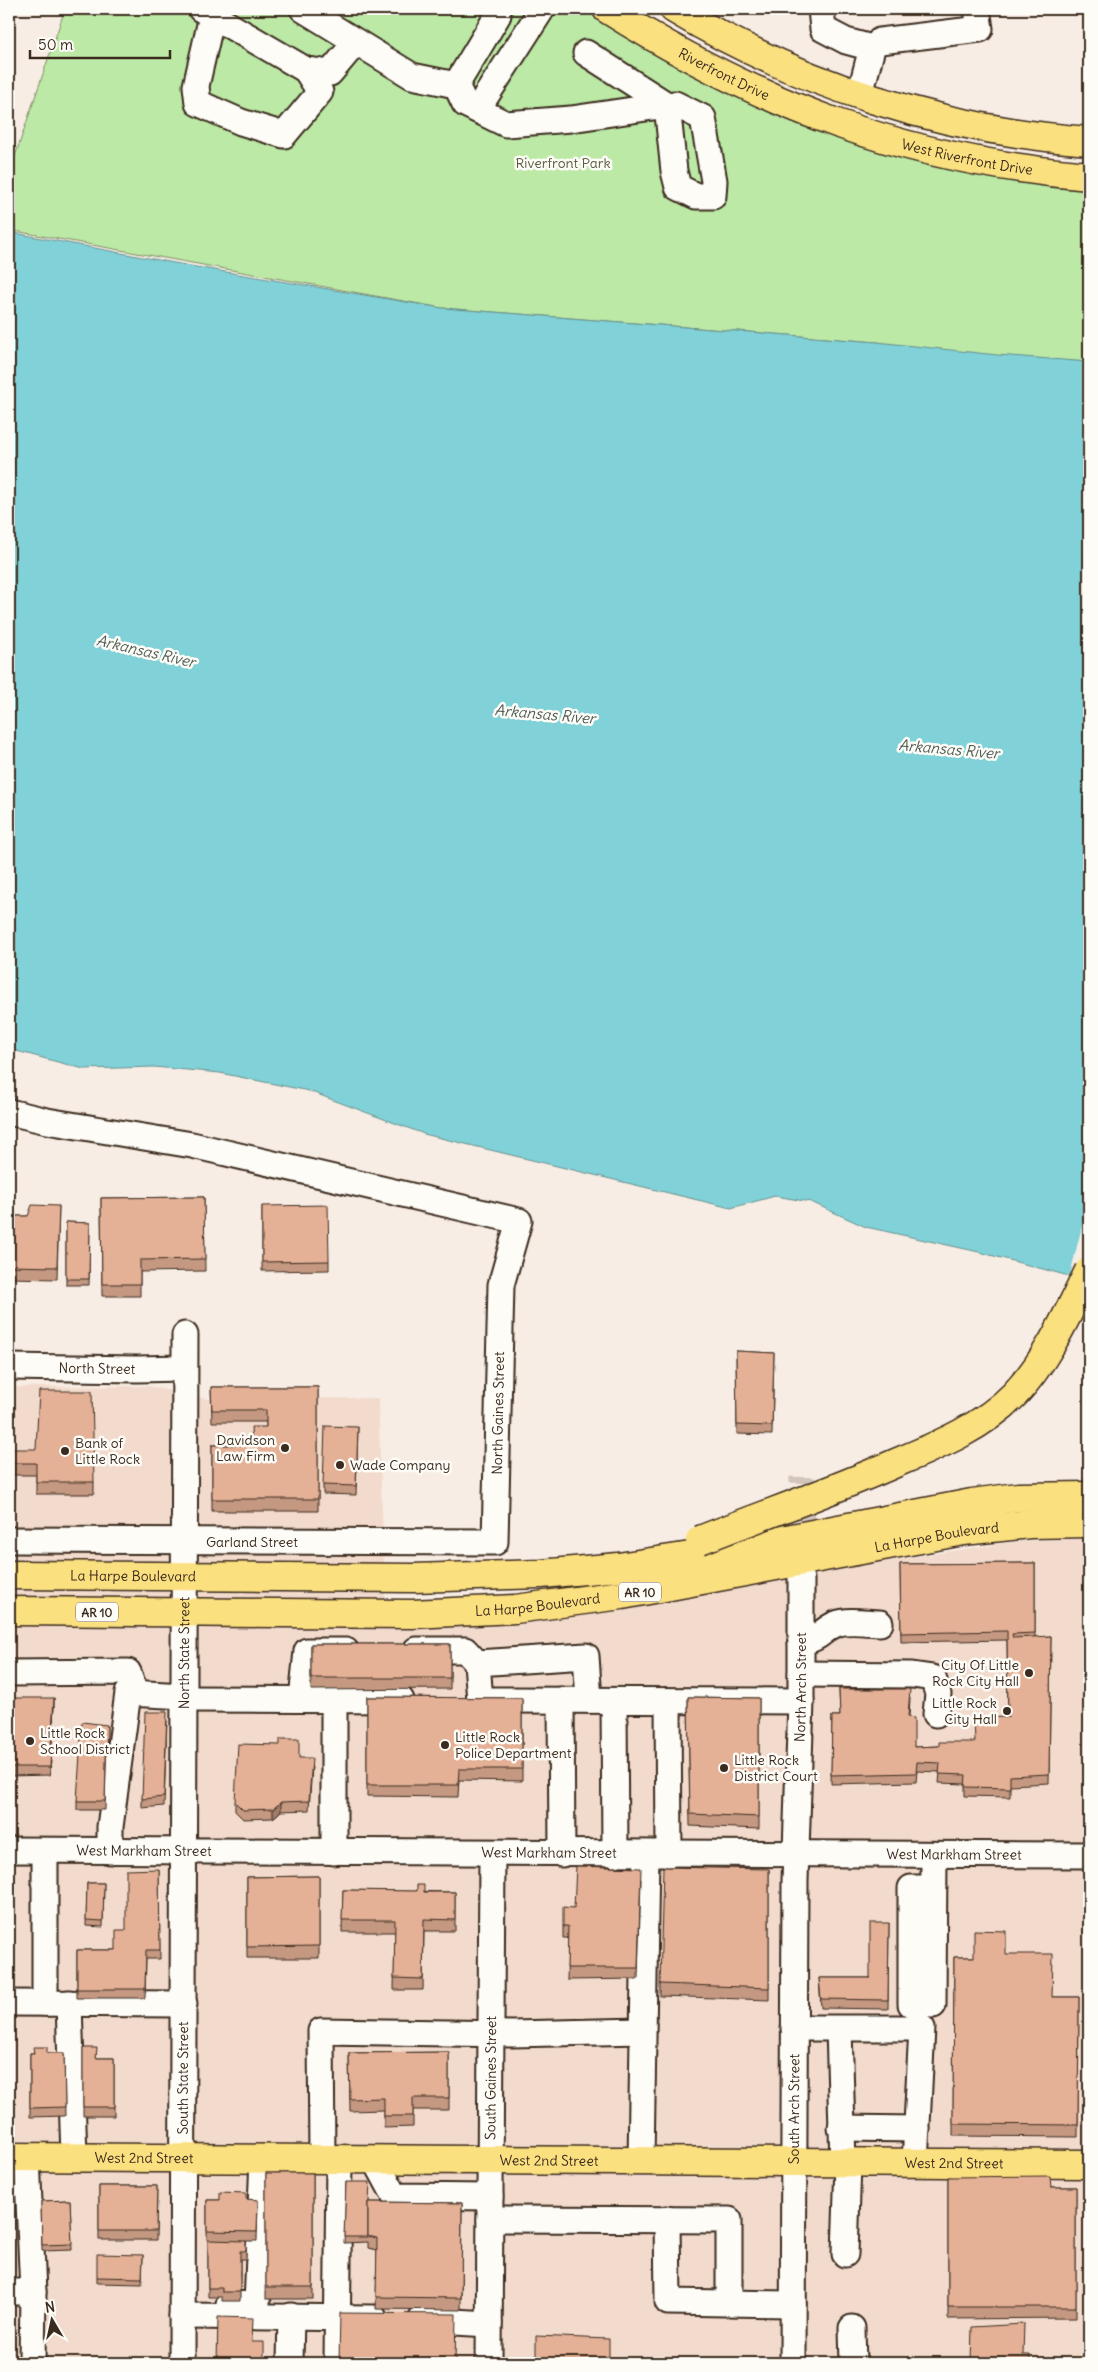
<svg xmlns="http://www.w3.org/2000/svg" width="1098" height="2372" viewBox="0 0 1098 2372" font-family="Delius,sans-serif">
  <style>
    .built { fill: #f2dbcd }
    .green { fill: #bce9a6; stroke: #7c8a62 }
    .water { fill: #81d2d8; stroke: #658f8e }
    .pier { fill: #f8ede4 }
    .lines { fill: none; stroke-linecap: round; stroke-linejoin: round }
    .minor-tunnel { stroke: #d2c6bc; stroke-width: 25; stroke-dasharray: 25 12; stroke-linecap: butt }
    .minor-casing { stroke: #3b2a1e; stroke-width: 29 }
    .major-casing { stroke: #3b2a1e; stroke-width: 31 }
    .minor { stroke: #fdfcf7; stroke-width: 25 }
    .major { stroke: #fbe080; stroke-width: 28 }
    .major-bridge-casing { stroke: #3b2a1e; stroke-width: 31; stroke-linecap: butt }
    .major-bridge { stroke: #fbe080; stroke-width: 28 }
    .wall { fill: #c49881; stroke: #3b2a1e }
    .shaded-wall { fill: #a07c69; stroke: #3b2a1e }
    .building { fill: #e4b196; stroke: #3b2a1e }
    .poi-dot { fill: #3b2a1e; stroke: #fdfcf7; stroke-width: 2 }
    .labels { text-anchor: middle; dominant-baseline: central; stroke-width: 5; stroke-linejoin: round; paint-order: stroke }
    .shield { fill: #fdfcf7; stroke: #75695f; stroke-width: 1 }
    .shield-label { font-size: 12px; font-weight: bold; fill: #3b2a1e }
    .street-label { font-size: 14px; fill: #3b2a1e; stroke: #fdfcf7 }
    .park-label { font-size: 14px; fill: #5b5a40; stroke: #fdfcf7 }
    .poi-label { font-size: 14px; fill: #3b2a1e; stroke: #fdfcf7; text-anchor: start }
    .water-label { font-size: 15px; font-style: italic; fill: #505c56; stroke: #fdfcf7 }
  </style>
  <rect width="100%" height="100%" fill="#f8ede4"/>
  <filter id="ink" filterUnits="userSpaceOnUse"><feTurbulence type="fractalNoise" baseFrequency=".02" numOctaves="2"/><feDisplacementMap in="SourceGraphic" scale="10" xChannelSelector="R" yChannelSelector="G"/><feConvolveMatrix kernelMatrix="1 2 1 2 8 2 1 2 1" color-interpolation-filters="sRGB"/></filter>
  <g filter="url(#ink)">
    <path class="built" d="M148,1386L207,1399L378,1398L386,1625L501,1619L1019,1541L1089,1538V2363H9V1387Z"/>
    <path class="green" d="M65,9H606L847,128L1089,175V362L969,355L877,342L442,308L9,230V174Z"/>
    <path class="water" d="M9,232L196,267L442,308L877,342L997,355L1089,362V1277L1069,1276L979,1252L866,1227L811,1202L775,1196L731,1208L424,1134L309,1091L220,1073L154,1067L84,1069L9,1049Z"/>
    <path class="pier" d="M1082,359H1089V1280L1069,1279L1085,1214L1087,1184Z"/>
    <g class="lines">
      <path class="minor-tunnel" d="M801,1557L802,1477"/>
      <g class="minor-casing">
        <g id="minor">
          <path d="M201,9L306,70L330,73L356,42"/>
          <path d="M303,9L412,76L456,85L498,15L497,9"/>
          <path d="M821,9L823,29L846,41L872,48L860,94"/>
          <path d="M212,16L196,86L198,103L241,122L284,135L320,92L306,70"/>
          <path d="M880,41L980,29L977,9"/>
          <path d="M456,85L465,104L506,124L571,119L667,105L675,104L703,118L714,181L713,196H696L678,187L674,171L667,105L586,53"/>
          <path d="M477,110L542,9"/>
          <path d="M9,1112L47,1121L192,1145L519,1221L501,1285L495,1542L9,1540"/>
          <path id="s1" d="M9,1367L137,1369L184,1368"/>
          <path d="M801,1642C821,1639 821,1630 836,1624C849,1619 867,1623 880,1623"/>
          <path d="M416,1650H465L477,1663"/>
          <path d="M9,1673L128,1672L136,1694"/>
          <path d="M801,1674L912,1675L933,1678L938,1694L936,1714"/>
          <path d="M185,1699L401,1700"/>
          <path d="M302,1699L307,1651H346"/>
          <path d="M334,1699V1852"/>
          <path d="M480,1700L477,1663L586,1656L589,1700"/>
          <path d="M488,1700L801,1701"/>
          <path d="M561,1700L562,1854"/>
          <path d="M614,1701L615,1854"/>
          <path d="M668,1701L669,1854"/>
          <path id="s2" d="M9,1850L1089,1855"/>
          <path d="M110,1851V1827L128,1693L185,1696"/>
          <path d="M934,1888H911V2004L933,2005L934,1856"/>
          <path d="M9,2003L184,2004"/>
          <path d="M45,2003V1851"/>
          <path d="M69,2003L74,2157"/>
          <path d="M794,2028H922L915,2163"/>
          <path d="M839,2029L843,2163"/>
          <path d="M841,2128L917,2129"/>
          <path d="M27,2157L33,2292L32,2363"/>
          <path d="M322,2159L321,2031L512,2034L642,2031"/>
          <path d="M375,2159L395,2196L490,2197"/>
          <path d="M641,2161L646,1854"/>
          <path d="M490,2219L729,2220V2302"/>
          <path d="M667,2219L668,2302L793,2304"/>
          <path d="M845,2254L848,2163"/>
          <path d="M9,2292H33"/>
          <path d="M229,2304L257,2305L263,2158"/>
          <path d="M182,2316L374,2318"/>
          <path d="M421,2320L489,2324"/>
          <path d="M852,2328L853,2363"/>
          <path id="s3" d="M182,2363L185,1335"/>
          <path d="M290,2363L291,2316"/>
          <path d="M337,2363L339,2159"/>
          <path id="s4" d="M489,2363L492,1853"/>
          <path id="s5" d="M793,2363L795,1881L801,1701V1579"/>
        </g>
      </g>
      <g class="major-casing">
        <g id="major">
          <path id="s6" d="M607,9C761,106 907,161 1089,176"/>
          <path d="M674,9C799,84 943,131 1089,141"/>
          <path id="s7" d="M9,1575L414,1578L541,1574L618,1567L730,1550L972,1503L1018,1497L1089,1496"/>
          <path id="s8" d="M9,1611L412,1614L515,1609L622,1595L963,1531L1030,1524L1089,1523"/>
          <path id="s9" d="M9,2157L1089,2164"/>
        </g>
      </g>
      <use href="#minor" class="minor"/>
      <use href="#major" class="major"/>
      <g class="major-bridge-casing">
        <path id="major-bridge" d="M700,1540C766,1514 833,1491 898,1462C939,1445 983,1427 1015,1394C1048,1359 1068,1313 1089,1271"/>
      </g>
      <use href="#major-bridge" class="major-bridge"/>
    </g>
    <g class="wall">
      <path d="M204,1197L205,1271L140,1272V1296H102L101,1198Z"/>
      <path d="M9,1206L11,1216H28L59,1206L57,1279L9,1278Z"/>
      <path d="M262,1206L329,1261V1270L262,1271Z"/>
      <path d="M66,1222L90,1223L89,1285H66Z"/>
      <path d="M736,1351L774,1353L772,1435L737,1434Z"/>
      <path d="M211,1387H318V1511H212V1445H251L266,1427V1422H212Z"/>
      <path d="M358,1427L356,1495L323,1494V1485Z"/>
      <path d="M9,1449L94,1482V1494H36V1475H9Z"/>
      <path d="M1035,1563V1637L1051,1636L1049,1783L1010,1785V1797L965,1796V1784L939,1783L940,1772L917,1771L916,1782L831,1784L832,1716H840L839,1689L910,1698L909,1717L914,1747L939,1746L975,1742L1008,1717L1007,1640L901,1642L900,1564Z"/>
      <path d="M311,1644H450V1689L311,1690Z"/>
      <path d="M367,1697L522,1698V1781L459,1780L458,1797L367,1796Z"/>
      <path d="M688,1697L759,1698V1829L690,1826Z"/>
      <path d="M9,1698L54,1706L50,1775L9,1776Z"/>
      <path d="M167,1721L164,1806L142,1808V1799Z"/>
      <path d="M107,1725L105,1810H77V1801Z"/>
      <path d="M299,1758L312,1767L309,1810L281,1811L273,1818L243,1819L235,1811V1802Z"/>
      <path d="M159,1869L160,1959H146L145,1998H77V1950H116L126,1930Z"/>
      <path d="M769,1869V2000L660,1996V1984Z"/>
      <path d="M319,1876V1958H247V1877Z"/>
      <path d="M641,1879L638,1979L567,1980L568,1938H563V1926L574,1908Z"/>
      <path d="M87,1883H104L103,1927L86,1926Z"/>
      <path d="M343,1890L455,1892V1931H424L423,1990H394L395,1932H342Z"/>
      <path d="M889,1923L888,2009L821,2008L819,1978H870Z"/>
      <path d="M1006,1954L1052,1997H1079L1078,2137L953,2136L954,1957H974Z"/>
      <path d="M83,2048L97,2058H114V2116H83Z"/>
      <path d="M449,2052V2110H413V2127L384,2128V2110L350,2111L349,2053Z"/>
      <path d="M30,2053H64L65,2116L30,2117Z"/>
      <rect x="266" y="2173" width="47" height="126"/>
      <path d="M948,2177L1051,2187H1076V2318L948,2319Z"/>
      <path d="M346,2182L369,2202L462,2203L461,2310L376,2309L377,2250L368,2248V2242L344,2243Z"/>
      <path d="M99,2186H157L156,2240H99Z"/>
      <path d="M70,2200L72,2250L42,2251L41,2201Z"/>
      <path d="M207,2200H258L257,2241H246V2260H240V2301H222V2297H208V2240H207Z"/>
      <path d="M143,2255L142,2284L97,2283V2277Z"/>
    </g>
    <g class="shaded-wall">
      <path d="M54,1698V1706L50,1775V1767Z"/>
      <path d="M281,1802V1811L273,1818V1809Z"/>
    </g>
    <g class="building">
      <path d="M204,1197L205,1259L140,1260V1284H102L101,1198Z"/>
      <path d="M32,1205L59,1206L57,1267L9,1266V1206L11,1207V1216H28Z"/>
      <path d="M328,1205L329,1261L262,1262V1206Z"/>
      <path d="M66,1222L90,1223L89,1279H66Z"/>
      <path d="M736,1351L774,1353L772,1426L737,1425Z"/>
      <path d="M211,1387H318V1499H212V1445H252L251,1427H266V1410H212Z"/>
      <path d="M39,1391H92L94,1482H36V1463H9V1449H36Z"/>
      <path d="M325,1426L358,1427L356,1486L323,1485Z"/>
      <path d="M1035,1563V1633L1012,1634L1013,1638L1051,1636L1049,1774L1010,1776V1788L965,1787L966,1775L939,1774L940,1763L917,1762L916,1773L831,1775L832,1716H840L839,1689H910L908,1717L914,1718V1747L939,1746V1742H975L974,1718L1008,1717L1007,1631L901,1633L900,1564Z"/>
      <rect x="311" y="1644" width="139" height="34"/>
      <path d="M367,1697L522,1698V1769H459L458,1785H367Z"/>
      <path d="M688,1697L759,1698V1817L690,1814Z"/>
      <path d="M9,1698H54L50,1767H9Z"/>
      <path d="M145,1712H167L164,1797L142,1799Z"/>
      <path d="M82,1722L107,1725L105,1801H77Z"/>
      <path d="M280,1739H299V1758H312L309,1801L281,1802L273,1809L243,1810L235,1802L238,1744L280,1745Z"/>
      <path d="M576,1866L641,1868L638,1968H567L568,1926H563V1907L574,1908Z"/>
      <path d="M663,1867L769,1869V1988L660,1984Z"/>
      <path d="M159,1869L160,1950H146L145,1989H77V1950H116V1930H126V1870Z"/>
      <path d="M319,1876V1946L247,1947V1877Z"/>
      <path d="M87,1883H104L103,1921L86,1920Z"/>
      <path d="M417,1885H424V1892H455V1920L424,1919L423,1979L394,1978L395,1920H342L343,1890L417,1891Z"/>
      <path d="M870,1923H889L888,2000L821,1999L819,1978H870Z"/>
      <path d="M974,1930L1006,1931V1954H1053L1052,1997H1079L1078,2125L953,2124L954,1957H974Z"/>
      <path d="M33,2047H47V2053H64L65,2107L30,2108V2053H34Z"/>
      <path d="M83,2048H97L96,2058H114V2107H83Z"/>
      <path d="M449,2052V2098H413V2116H384V2098L350,2099L349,2053Z"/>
      <rect x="266" y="2173" width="47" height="114"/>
      <path d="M1050,2176L1051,2187H1076V2307H948V2177Z"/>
      <path d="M346,2182H370L369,2202H368V2237H344Z"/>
      <path d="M99,2186H157L156,2231H99Z"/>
      <path d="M220,2192L246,2193V2199L258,2200L257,2232L207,2231V2200H220Z"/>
      <path d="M70,2200L72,2244L42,2245L41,2201Z"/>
      <path d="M368,2202L462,2203L461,2298L376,2297L377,2238L368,2236Z"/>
      <path d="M208,2240L246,2241V2251H240V2292H222V2288H208Z"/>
      <path d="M97,2254L143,2255L142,2278L97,2277Z"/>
      <path d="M340,2313L456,2314L455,2363H339Z"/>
      <path d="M218,2317L253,2318L252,2342H264V2363H217Z"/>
      <path d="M1024,2324L1023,2355H1030V2363H971L972,2327Z"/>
      <path d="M536,2336L609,2339V2363H536Z"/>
    </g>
  </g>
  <g class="poi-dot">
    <circle cx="285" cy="1448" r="5"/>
    <circle cx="65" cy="1451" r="5"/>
    <circle cx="340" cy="1465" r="5"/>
    <circle cx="1029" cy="1673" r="5"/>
    <circle cx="1007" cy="1711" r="5"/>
    <circle cx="30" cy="1741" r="5"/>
    <circle cx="445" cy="1745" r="5"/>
    <circle cx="724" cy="1768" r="5"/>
  </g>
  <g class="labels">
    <g class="shield">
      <rect x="619" y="1582.5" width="42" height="19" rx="4"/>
      <rect x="76" y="1602.5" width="42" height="19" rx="4"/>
    </g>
    <g class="shield-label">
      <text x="640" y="1592">AR 10</text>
      <text x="97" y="1612">AR 10</text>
    </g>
    <g class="street-label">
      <text stroke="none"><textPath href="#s6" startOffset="134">Riverfront Drive</textPath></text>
      <text stroke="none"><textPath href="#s6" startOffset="392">West Riverfront Drive</textPath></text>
      <text stroke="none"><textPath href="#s1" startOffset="88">North Street</textPath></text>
      <text transform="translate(498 1413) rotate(-89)">North Gaines Street</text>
      <text stroke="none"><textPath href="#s8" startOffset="934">La Harpe Boulevard</textPath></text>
      <text x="252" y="1542">Garland Street</text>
      <text stroke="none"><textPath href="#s7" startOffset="124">La Harpe Boulevard</textPath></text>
      <text stroke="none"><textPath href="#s8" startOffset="529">La Harpe Boulevard</textPath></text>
      <text stroke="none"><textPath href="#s3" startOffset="710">North State Street</textPath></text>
      <text stroke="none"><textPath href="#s5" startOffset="676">North Arch Street</textPath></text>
      <text stroke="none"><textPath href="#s2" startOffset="135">West Markham Street</textPath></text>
      <text stroke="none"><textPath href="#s2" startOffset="540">West Markham Street</textPath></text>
      <text stroke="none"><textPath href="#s2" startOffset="945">West Markham Street</textPath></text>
      <text stroke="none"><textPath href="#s3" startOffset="285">South State Street</textPath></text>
      <text stroke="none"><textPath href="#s4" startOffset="285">South Gaines Street</textPath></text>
      <text stroke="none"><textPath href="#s5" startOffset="254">South Arch Street</textPath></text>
      <text stroke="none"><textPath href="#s9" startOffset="135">West 2nd Street</textPath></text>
      <text stroke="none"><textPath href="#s9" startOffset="540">West 2nd Street</textPath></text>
      <text stroke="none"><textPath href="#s9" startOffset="945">West 2nd Street</textPath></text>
    </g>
    <g class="park-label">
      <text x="563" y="163">Riverfront Park</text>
    </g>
    <g class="poi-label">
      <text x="275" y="1440" text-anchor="end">Davidson<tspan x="275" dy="16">Law Firm</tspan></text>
      <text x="75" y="1443">Bank of<tspan x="75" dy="16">Little Rock</tspan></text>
      <text x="350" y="1465">Wade Company</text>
      <text x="1019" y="1665" text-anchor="end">City Of Little<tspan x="1019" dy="16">Rock City Hall</tspan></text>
      <text x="997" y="1703" text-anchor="end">Little Rock<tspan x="997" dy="16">City Hall</tspan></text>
      <text x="40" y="1733">Little Rock<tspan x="40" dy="16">School District</tspan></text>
      <text x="455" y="1737">Little Rock<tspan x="455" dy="16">Police Department</tspan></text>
      <text x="734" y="1760">Little Rock<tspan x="734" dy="16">District Court</tspan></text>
    </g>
    <g class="water-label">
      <text transform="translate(146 651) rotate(13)">Arkansas River</text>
      <text transform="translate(545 714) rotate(5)">Arkansas River</text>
      <text transform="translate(949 749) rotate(5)">Arkansas River</text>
    </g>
  </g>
  <rect width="1098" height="2372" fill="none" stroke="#fdfcf7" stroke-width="30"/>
  <rect x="15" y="15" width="1068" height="2342" fill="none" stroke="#3b2a1e" stroke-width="2" filter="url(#ink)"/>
  <g transform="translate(52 2320) rotate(351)" stroke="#fdfcf7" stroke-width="4" paint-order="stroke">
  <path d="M0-4L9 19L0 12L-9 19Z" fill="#3b2a1e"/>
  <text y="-8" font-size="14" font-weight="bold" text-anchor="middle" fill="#3b2a1e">N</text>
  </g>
  <path d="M30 50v8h140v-8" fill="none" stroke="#3b2a1e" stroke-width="2.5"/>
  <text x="38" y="50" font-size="15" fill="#3b2a1e" stroke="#fdfcf7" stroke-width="4" paint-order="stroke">50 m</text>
</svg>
